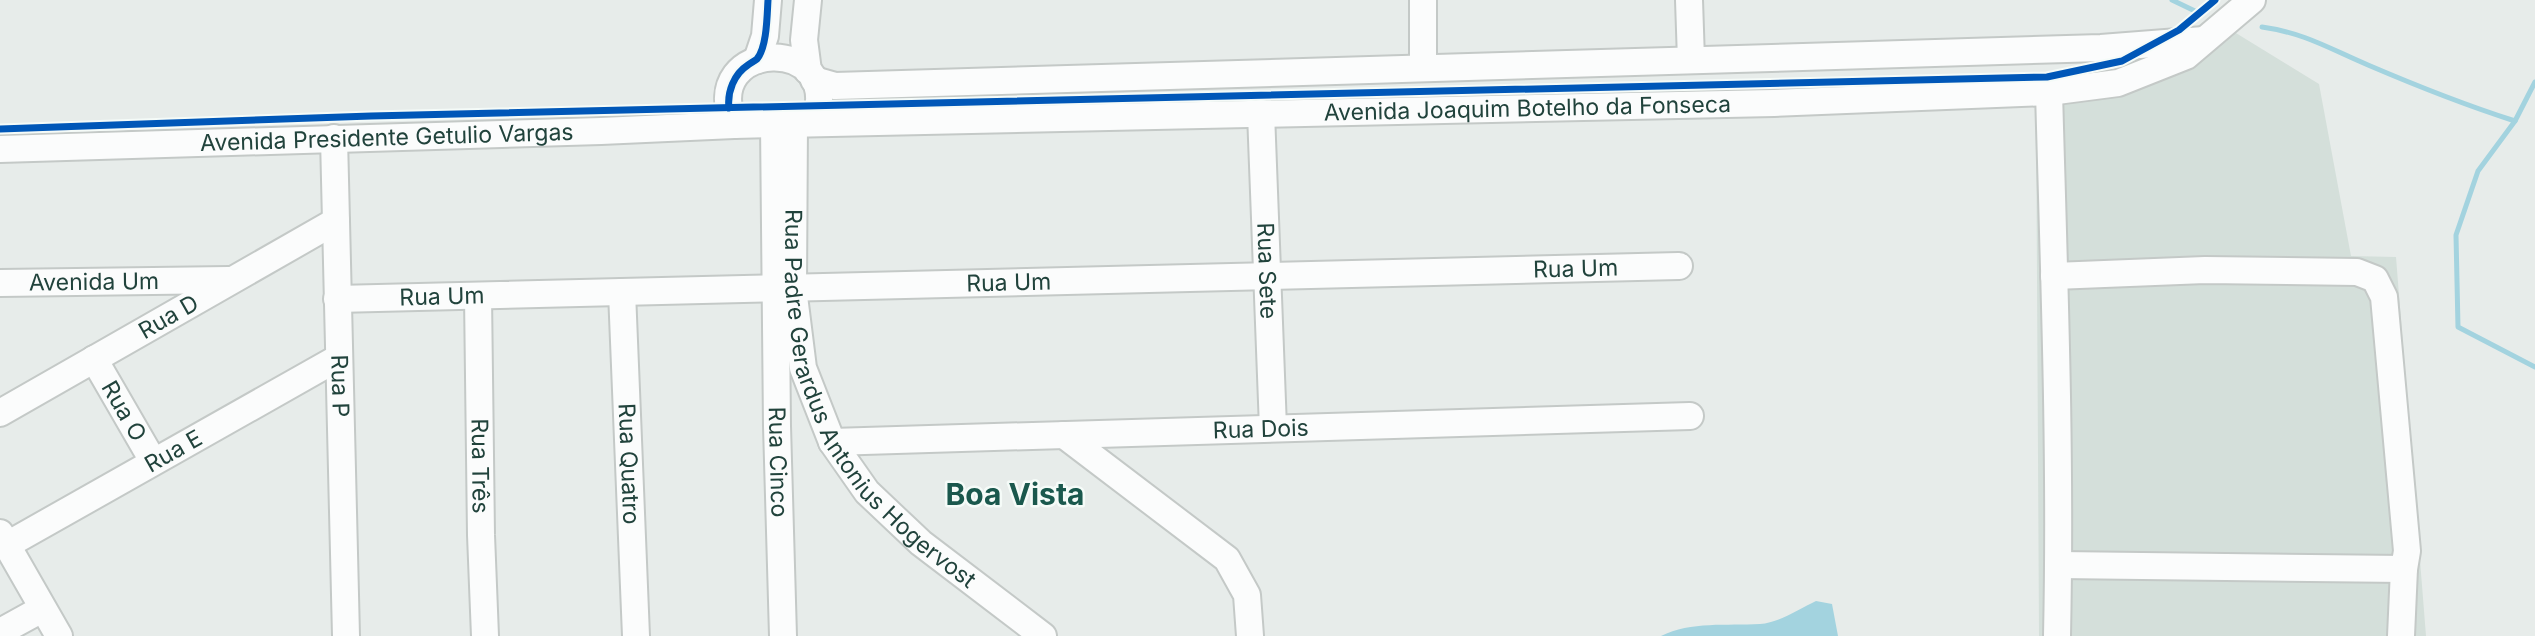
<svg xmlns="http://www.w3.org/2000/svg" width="2535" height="636" viewBox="0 0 2535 636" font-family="Inter,sans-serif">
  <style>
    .built { fill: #d4dfda }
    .water { fill: #a3d3df }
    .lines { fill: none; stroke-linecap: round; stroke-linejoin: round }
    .stream { stroke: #a3d3df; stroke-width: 5 }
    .minor-casing { stroke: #c4c9c7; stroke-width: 30 }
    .minor { stroke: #fbfcfc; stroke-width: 26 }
    .cycleway-casing { stroke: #f5fbf8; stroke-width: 11 }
    .cycleway { stroke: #0057b8; stroke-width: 7 }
    .labels { text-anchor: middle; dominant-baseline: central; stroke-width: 5; stroke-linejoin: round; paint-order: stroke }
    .street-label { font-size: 23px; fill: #21433c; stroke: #f5fbf8 }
    .district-label { font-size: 30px; font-weight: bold; fill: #1a584d; stroke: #f5fbf8 }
  </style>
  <rect width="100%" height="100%" fill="#e7ecea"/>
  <path class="built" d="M2231,30L2319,84L2351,256L2396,257L2426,636H2039L2036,99Z"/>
  <path class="water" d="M1816,601L1832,604L1838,636H1661C1691,621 1727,626 1760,624C1779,623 1799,609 1816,601Z"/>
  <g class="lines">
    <g class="stream">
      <path d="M2172,0L2197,12"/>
      <path d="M2262,27C2305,33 2330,49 2368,65C2417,86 2465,105 2515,121"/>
      <path d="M2535,82L2515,121L2478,171L2456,235L2458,327L2535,367"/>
    </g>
    <g class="minor-casing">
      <g id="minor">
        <path d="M808,0L804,40L808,71"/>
        <path d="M1423,0V68"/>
        <path d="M1689,0L1691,60"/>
        <path d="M757,60L765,36L768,0"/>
        <path d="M814,80L835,86L2101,48L2204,40"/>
        <path d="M2049,92C2054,273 2061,455 2057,636"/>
        <path id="s1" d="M1261,113L1273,428"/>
        <path id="s2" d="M794,123L793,288L803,368L832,442L867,492L921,543L1043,636"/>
        <path id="s3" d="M774,124L777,426L783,636"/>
        <path d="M734,125C697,37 848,34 814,123"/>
        <path id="s4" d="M334,138L346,636"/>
        <path id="s5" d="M0,149L601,131L734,125L1774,103L2049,92L2118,83L2186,56L2252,0"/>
        <path d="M2054,276L2205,270L2357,272L2375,279L2384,297L2407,551L2404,569L2059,565"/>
        <path id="s6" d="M0,283L229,280"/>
        <path id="s7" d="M622,292L636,636"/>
        <path id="s8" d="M478,296L481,535L485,636"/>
        <path id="s9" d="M337,299L1679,266"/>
        <path id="s10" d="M94,359L153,461"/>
        <path id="s11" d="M0,413L336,221"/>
        <path d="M1064,435L1227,559L1247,595L1250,636"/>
        <path id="s12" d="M832,442L1690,416"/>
        <path d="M0,533L59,636"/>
        <path id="s13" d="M7,545L338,358"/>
        <path d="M0,632L42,609"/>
        <path d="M2401,636L2404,569"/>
      </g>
    </g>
    <use href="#minor" class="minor"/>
    <g class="cycleway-casing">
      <g id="cycleway">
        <path d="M729,108C727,92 734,74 748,65C749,64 756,60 757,59C767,47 767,16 768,0"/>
        <path d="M0,129L371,116L2047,77L2122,61L2179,30L2215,0"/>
      </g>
    </g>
    <use href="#cycleway" class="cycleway"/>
  </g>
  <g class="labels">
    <g class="street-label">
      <text stroke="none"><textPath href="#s5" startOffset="1528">Avenida Joaquim Botelho da Fonseca</textPath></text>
      <text stroke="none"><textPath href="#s5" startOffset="387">Avenida Presidente Getulio Vargas</textPath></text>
      <text stroke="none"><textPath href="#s9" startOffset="1239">Rua Um</textPath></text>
      <text stroke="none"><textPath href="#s1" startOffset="158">Rua Sete</textPath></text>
      <text stroke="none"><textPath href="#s6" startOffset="94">Avenida Um</textPath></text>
      <text stroke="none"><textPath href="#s9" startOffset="672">Rua Um</textPath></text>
      <text stroke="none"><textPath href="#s9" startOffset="105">Rua Um</textPath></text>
      <text stroke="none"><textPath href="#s11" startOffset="194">Rua D</textPath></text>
      <text stroke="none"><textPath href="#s4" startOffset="248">Rua P</textPath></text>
      <text stroke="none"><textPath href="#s2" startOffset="306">Rua Padre Gerardus Antonius Hogervost</textPath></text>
      <text stroke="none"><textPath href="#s10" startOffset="60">Rua O</textPath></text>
      <text stroke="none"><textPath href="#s12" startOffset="429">Rua Dois</textPath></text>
      <text stroke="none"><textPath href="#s13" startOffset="191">Rua E</textPath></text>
      <text stroke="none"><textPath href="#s3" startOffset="338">Rua Cinco</textPath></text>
      <text stroke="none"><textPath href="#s7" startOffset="172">Rua Quatro</textPath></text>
      <text stroke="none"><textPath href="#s8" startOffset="170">Rua Três</textPath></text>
    </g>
    <g class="district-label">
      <text x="1015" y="494">Boa Vista</text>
    </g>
  </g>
</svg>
